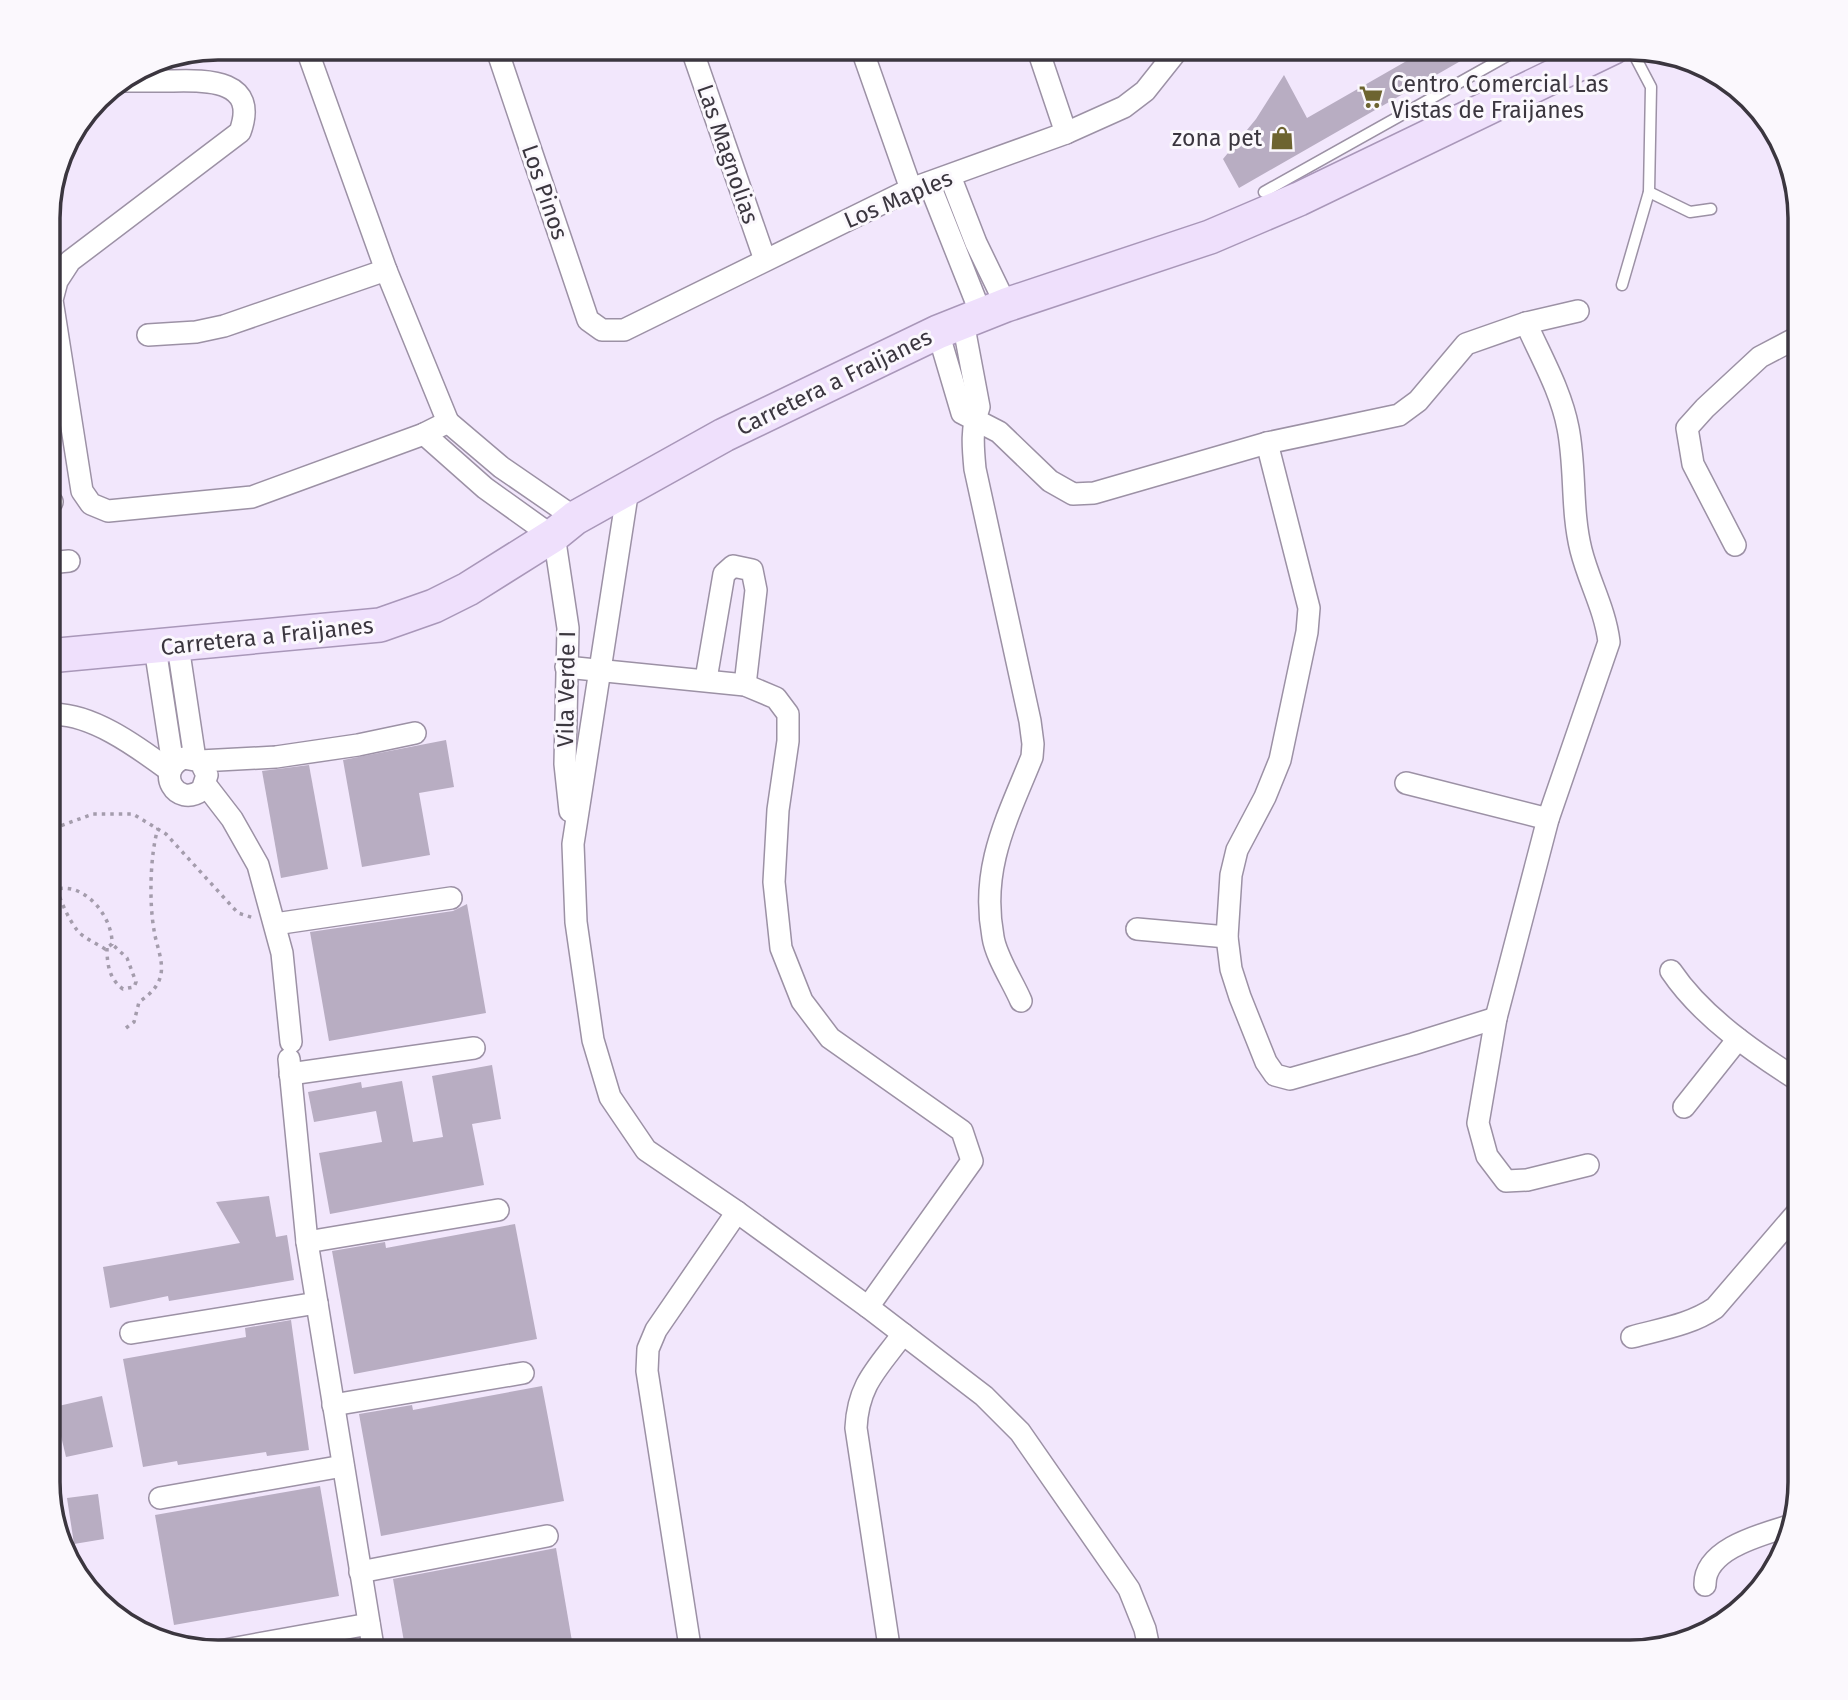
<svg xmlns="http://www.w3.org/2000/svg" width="1848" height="1700" viewBox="0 0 1848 1700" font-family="'Fira Sans',sans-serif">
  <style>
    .building { fill: #b8adc2 }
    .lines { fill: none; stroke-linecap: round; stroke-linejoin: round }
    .service-casing { stroke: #9c91a5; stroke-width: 13 }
    .minor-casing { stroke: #9c91a5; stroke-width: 24 }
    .primary-casing { stroke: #a997b9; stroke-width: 36 }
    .path { stroke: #a49cac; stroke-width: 3.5; stroke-dasharray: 3.5 5; stroke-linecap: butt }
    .service { stroke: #fff; stroke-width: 10 }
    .minor { stroke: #fff; stroke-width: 21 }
    .primary { stroke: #efe0fc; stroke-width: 33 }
    .labels { text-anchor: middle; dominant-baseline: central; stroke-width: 6; stroke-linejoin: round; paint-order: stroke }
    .poi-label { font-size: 23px; fill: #3b363f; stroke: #fbf8fd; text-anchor: start }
    .street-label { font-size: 23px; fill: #3b363f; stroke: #fbf8fd }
    .rim { fill: none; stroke: #3b363f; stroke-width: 3.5 }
  </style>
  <rect width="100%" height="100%" fill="#f2e7fc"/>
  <g class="building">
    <path d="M1431,47H1485L1239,188L1223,159L1256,119L1284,75L1307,118Z"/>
    <path d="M446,740L454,787L419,793L430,855L362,867L343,760Z"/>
    <path d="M309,765L328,869L281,878L262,771Z"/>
    <path d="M467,904L486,1013L329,1041L310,932L453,911Z"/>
    <path d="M492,1065L501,1119L472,1124L484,1185L330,1214L319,1153L382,1142L376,1111L314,1122L308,1092L361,1082L362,1088L402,1081L413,1142L443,1137L432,1076Z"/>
    <path d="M269,1196L276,1237L287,1235L294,1280L169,1301L168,1296L110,1308L103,1267L240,1243L216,1202Z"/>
    <path d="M515,1224L537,1339L354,1374L332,1251L385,1242L386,1248Z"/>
    <path d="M291,1320L309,1450L267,1456L266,1452L178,1465L177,1461L143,1467L123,1359L246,1337L245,1328Z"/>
    <path d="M542,1386L564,1501L381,1536L359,1414L412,1405L413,1410Z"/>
    <path d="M102,1396L113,1447L66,1457L54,1407Z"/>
    <path d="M320,1486L339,1596L174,1625L155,1515Z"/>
    <path d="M98,1494L104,1539L74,1544L67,1498Z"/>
    <path d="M556,1548L574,1653H406L393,1579Z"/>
  </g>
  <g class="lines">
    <g class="service-casing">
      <g id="service">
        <path d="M1264,192L1523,47"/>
        <path d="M1649,192L1690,212L1711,209"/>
        <path d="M1622,285L1649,192L1651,87L1630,47"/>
      </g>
    </g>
    <g class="minor-casing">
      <g id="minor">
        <path d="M496,47L588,320L602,330H624L911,189L1066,133L1124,107L1145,91L1180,47"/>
        <path d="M691,47L765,260"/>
        <path d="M861,47L911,189"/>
        <path d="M1037,47L1066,133"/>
        <path d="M118,81C137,81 155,81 173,81C208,80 259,80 240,132L70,261L57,281L52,300L82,491L91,504L108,511L252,497L424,434L448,422L386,270L306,47"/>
        <path d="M950,176L976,243L1006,305"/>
        <path d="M929,183L981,314"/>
        <path d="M963,322L979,407C971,428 973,448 975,469L1030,721L1033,744L1032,757C1007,819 980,868 993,937C996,957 1013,982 1021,1001"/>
        <path d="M1526,323C1541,357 1561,391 1568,428C1576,468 1571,510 1581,550C1589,582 1605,609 1609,642L1548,819L1496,1018L1478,1123L1487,1156L1506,1181L1527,1180L1588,1165"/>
        <path d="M938,332L962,413L999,432L1050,481L1073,494L1094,493L1267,443L1399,415L1418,401L1466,344L1526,323L1578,311"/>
        <path d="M148,335L196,332L224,326L386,270"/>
        <path d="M448,422L501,467L575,518"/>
        <path d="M424,434L485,488L552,536"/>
        <path d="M1267,443L1309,608L1307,632L1280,760L1265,797L1237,850L1231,875L1227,937L1231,969L1240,997L1266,1062L1275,1075L1290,1079L1413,1044L1496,1018"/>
        <path d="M628,489L573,844L576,922L593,1040L610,1097L646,1150L737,1212L868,1307L984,1396L1020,1432L1129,1589L1145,1629L1150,1653"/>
        <path d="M48,503L52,502"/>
        <path d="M554,535L568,628L565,764L570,811"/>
        <path d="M1735,545L1693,464L1687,428L1705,408L1760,357L1800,336"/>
        <path d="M48,563L69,561"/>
        <path d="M178,646L195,759"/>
        <path d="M155,648L173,765"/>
        <path d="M566,667L745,685L776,698L788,714V741L778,810L774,882L781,948L802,1001L830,1038L962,1131L972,1161L868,1307"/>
        <path d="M706,679L724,574L733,566L752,570L756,590L745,685"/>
        <path d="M48,715C88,710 139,748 170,771"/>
        <path d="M200,761L207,775L202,790C176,809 154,770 184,758L200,761L276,757L358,745L415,733"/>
        <path d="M1406,783L1548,819"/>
        <path d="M205,784L232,819L258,865L282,953L291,1042"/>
        <path d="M275,924L451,898"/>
        <path d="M1137,929L1227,937"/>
        <path d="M1671,971C1702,1017 1755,1053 1801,1082"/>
        <path d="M289,1059L307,1242L374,1653"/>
        <path d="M290,1074L474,1048"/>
        <path d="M1684,1107L1738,1039"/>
        <path d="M307,1242L498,1210"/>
        <path d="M131,1333L317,1303"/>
        <path d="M1632,1337C1661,1329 1690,1325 1715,1308L1801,1208"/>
        <path d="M333,1405L523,1373"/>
        <path d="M160,1498L343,1466"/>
        <path d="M360,1572L547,1536"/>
        <path d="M1705,1585C1704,1548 1764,1534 1792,1525"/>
        <path d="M214,1652L369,1624"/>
        <path d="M691,1653L647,1371L648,1349L656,1330L737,1212"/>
        <path d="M890,1653L856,1428C858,1384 878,1368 903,1334"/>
      </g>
    </g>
    <g class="primary-casing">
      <path id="primary" d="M48,656L380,625L434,606L468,589L554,535L575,518L724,435L938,332L1006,305L1210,237L1299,199L1614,47"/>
    </g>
    <g class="path">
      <path d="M48,836L60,826L93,814H133L166,834L238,913L254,918"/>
      <path d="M48,839C49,868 59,906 77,930C83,938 96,943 105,949L112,944C113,918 86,883 58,889"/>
      <path d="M107,948C107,964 109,979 123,989L134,987L136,982L127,958L112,944"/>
      <path d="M126,1028L134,1022L139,1002C148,996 157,988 160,978C165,963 156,945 154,930C149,902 150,855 158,828"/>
    </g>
    <use href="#service" class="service"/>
    <use href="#minor" class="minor"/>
    <use href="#primary" class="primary"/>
  </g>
  <defs>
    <g id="supermarket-bare" transform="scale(1.89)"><path d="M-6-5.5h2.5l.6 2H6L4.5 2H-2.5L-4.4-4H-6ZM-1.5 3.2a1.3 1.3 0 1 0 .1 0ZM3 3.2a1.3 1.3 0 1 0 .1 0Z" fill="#6d6430" stroke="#fbf8fd" stroke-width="2.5" paint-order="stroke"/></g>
    <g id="shop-bare" transform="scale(1.89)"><path d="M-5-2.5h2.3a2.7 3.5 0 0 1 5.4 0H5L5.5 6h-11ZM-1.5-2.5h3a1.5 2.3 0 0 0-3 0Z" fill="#6d6430" stroke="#fbf8fd" stroke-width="2.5" paint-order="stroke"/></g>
  </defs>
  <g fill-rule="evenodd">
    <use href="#supermarket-bare" x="1371" y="97"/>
    <use href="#shop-bare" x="1282" y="138"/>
  </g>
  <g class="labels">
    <g class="poi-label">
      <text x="1391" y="84">Centro Comercial Las<tspan x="1391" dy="26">Vistas de Fraijanes</tspan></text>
      <text x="1262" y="138" text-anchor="end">zona pet</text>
    </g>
    <g class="street-label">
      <text transform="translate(728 154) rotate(71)">Las Magnolias</text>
      <text transform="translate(545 192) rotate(71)">Los Pinos</text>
      <text transform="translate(898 199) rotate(-23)">Los Maples</text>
      <text transform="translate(834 382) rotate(-26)">Carretera a Fraijanes</text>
      <text transform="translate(267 636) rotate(-6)">Carretera a Fraijanes</text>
      <text transform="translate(566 689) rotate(-89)">Vila Verde I</text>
    </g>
  </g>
  <path d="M0 0H1848V1700H0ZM218 60H1630A158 158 0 0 1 1788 218V1482A158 158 0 0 1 1630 1640H218A158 158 0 0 1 60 1482V218A158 158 0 0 1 218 60Z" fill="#fbf8fd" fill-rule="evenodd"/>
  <path class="rim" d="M218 60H1630A158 158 0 0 1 1788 218V1482A158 158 0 0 1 1630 1640H218A158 158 0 0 1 60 1482V218A158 158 0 0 1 218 60Z"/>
</svg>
